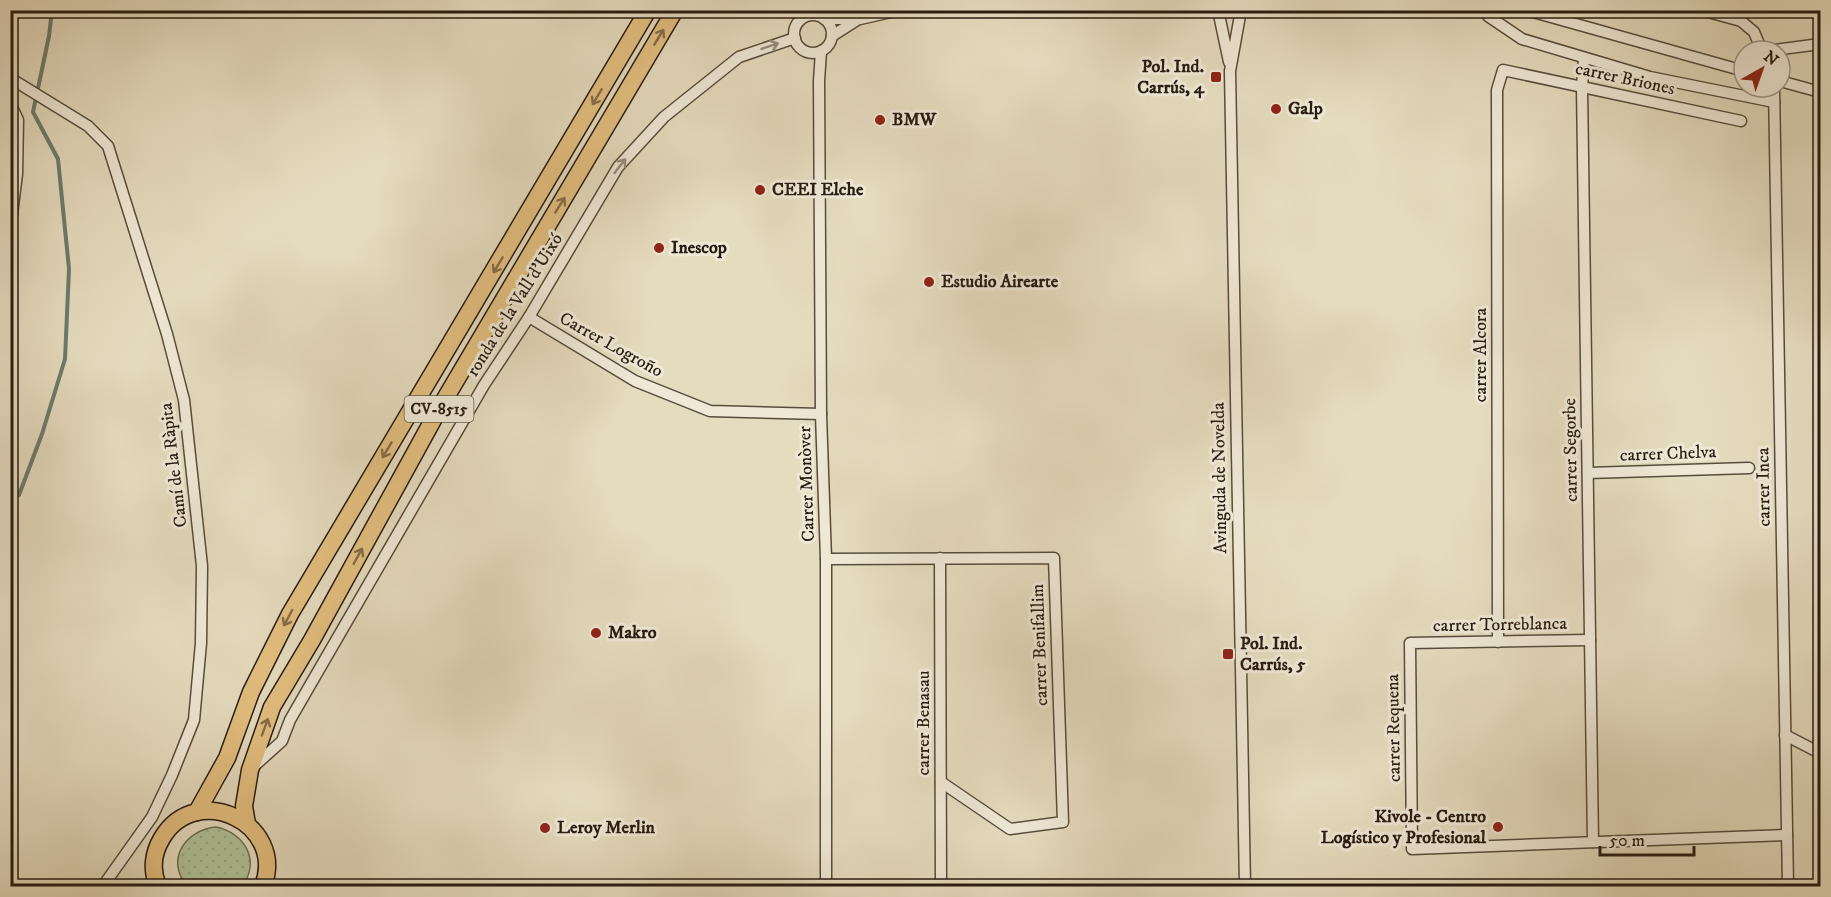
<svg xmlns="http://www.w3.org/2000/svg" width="1831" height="897" viewBox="0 0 1831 897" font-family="'IM FELL DW Pica',serif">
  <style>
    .grass { fill: url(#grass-dots); stroke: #6c6e54; stroke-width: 1.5 }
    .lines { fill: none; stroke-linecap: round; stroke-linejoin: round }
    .stream { stroke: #6a7c6f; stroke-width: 4 }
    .minor-casing { stroke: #574c3d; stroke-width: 13 }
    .primary-casing { stroke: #281c12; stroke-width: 19 }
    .minor { stroke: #eee8d5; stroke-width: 10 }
    .primary { stroke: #e2be7f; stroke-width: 16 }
    .oneway { stroke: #856d48 }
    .oneway2 { stroke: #958c7d }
    .poi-dot { fill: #8f2418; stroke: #eee8d5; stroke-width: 2 }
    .labels { text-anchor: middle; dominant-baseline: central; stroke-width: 6; stroke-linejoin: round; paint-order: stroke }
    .shield { fill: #eee8d5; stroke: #63594c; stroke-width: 1.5 }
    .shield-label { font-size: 16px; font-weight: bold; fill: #281c12 }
    .poi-label { font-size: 18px; font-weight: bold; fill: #281c12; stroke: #eee8d5; text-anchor: start }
    .street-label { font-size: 18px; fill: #281c12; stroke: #eee8d5 }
  </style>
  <defs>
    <pattern id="grass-dots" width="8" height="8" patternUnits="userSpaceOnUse" patternTransform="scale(1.5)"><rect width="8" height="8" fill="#afc196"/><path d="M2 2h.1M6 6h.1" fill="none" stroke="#97a580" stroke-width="1.8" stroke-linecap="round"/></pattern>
  </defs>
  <rect width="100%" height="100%" fill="#e5dbbe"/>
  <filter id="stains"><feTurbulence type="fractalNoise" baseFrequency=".00333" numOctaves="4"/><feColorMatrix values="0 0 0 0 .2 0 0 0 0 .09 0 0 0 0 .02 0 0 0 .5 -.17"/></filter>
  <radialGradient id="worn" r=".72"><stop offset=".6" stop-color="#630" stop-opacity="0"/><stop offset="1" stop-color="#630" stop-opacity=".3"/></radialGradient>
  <path class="grass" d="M216,827C245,833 261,861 242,886H187C165,860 185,830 216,827Z"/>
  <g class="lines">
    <path class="stream" d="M10,499L19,495L42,434L65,359L69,269L58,159L33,112L49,36L52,10"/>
    <g class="minor-casing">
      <g id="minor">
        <path d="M1218,10L1229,62"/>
        <path d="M1241,10L1230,71L1245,886"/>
        <path d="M1484,10L1488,16L1522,39L1650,77L1774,102"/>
        <path d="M1526,10L1744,71"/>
        <path d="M1701,10L1741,21L1754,32L1762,51"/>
        <circle cx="813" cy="34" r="19"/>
        <path d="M824,19H860L900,10"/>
        <path d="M832,36L857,20"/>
        <path d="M821,51L819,81L821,414L826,559V886"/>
        <path d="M1767,51L1820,44"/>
        <path d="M1584,58L1582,87L1593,842"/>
        <path d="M10,78L88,126L108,146L167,334L184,400L202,566L201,643L194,720L172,775L152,817L103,886"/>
        <path d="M1780,81L1820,92"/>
        <path d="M1774,87L1788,886"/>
        <path d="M10,103L18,120L17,174L10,230"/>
        <path d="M529,317L635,381L710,411L821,414"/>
        <path d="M1588,473L1749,468"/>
        <path d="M940,558L941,886"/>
        <path d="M826,559L1054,558L1063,822L1010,829L941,782"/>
        <path d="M1590,640L1410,643L1412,849L1787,835"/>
        <path d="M1498,642L1497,90L1503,70L1741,121"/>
        <path d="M1785,735L1820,753"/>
        <path d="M252,768L282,741L290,720L309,687L484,385L529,317L618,167L664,117L739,57L795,38"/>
      </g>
    </g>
    <g class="primary-casing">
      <g id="primary">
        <path d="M197,812L227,758L251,692L290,614L648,10"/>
        <path d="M247,824L244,806L250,770L272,707L312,640L439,409L675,10"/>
        <path d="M158,886C151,870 153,853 162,838C197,780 287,824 263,886"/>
      </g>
    </g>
    <use href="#minor" class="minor"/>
    <use href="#primary" class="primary"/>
  </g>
  <defs><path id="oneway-shaft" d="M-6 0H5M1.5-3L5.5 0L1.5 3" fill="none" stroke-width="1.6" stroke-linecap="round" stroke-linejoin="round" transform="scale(1.5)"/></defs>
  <g class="oneway">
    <use href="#oneway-shaft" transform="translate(659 37) rotate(-59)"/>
    <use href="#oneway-shaft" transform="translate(597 97) rotate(121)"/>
    <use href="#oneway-shaft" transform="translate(560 205) rotate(-58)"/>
    <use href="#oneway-shaft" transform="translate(498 265) rotate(121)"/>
    <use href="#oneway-shaft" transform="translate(387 450) rotate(121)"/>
    <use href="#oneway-shaft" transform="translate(358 556) rotate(-61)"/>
    <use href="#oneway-shaft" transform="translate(288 618) rotate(118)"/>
    <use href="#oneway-shaft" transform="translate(265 727) rotate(-70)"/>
  </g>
  <g class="oneway2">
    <use href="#oneway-shaft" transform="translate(770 46) rotate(-19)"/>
    <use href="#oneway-shaft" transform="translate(620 166) rotate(-52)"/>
  </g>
  <g class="poi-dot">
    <rect x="1210" y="71" width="12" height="12" rx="3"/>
    <circle cx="1276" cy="109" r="6"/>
    <circle cx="880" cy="120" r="6"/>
    <circle cx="760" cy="190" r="6"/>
    <circle cx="659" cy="248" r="6"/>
    <circle cx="929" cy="282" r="6"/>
    <circle cx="596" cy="633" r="6"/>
    <rect x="1222" y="648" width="12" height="12" rx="3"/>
    <circle cx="1498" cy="827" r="6"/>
    <circle cx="545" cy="828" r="6"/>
  </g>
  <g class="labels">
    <rect class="shield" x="404.5" y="396" width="69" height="26" rx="4.5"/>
    <g class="shield-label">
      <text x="439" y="409">CV-8515</text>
    </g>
    <g class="poi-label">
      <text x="1204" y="67" text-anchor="end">Pol. Ind.<tspan x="1204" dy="21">Carrús, 4</tspan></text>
      <text x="1288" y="109">Galp</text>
      <text x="892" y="120">BMW</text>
      <text x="772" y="190">CEEI Elche</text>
      <text x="671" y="248">Inescop</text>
      <text x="941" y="282">Estudio Airearte</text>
      <text x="608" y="633">Makro</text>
      <text x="1240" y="644">Pol. Ind.<tspan x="1240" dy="21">Carrús, 5</tspan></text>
      <text x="1486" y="817" text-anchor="end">Kivole - Centro<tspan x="1486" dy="21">Logístico y Profesional</tspan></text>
      <text x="557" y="828">Leroy Merlin</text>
    </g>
    <g class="street-label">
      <text transform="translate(1625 79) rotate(12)">carrer Briones</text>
      <text transform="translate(515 305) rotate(-58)">ronda de la Vall d'Uixó</text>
      <text transform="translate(611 345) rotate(29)">Carrer Logroño</text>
      <text transform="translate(1481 355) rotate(-90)">carrer Alcora</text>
      <text transform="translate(1571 450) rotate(-91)">carrer Segorbe</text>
      <text transform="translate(1668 454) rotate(-2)">carrer Chelva</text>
      <text transform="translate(174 465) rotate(-97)">Camí de la Ràpita</text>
      <text transform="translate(1220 478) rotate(-91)">Avinguda de Novelda</text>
      <text transform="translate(807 484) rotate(-92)">Carrer Monòver</text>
      <text transform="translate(1764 487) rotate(-91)">carrer Inca</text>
      <text transform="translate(1500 625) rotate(-1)">carrer Torreblanca</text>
      <text transform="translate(1040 645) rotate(-92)">carrer Benifallim</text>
      <text transform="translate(924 723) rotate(-90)">carrer Benasau</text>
      <text transform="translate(1394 728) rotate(-91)">carrer Requena</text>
    </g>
  </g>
  <rect width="1831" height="897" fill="none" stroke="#e5dbbe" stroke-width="36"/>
  <rect x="12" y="12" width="1807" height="873" fill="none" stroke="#281c12" stroke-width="3"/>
  <rect x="18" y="18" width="1795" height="861" fill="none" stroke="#281c12" stroke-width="1.5"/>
  <g transform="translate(1762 69) rotate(40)"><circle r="28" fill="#eee8d5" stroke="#9f9687" stroke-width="1.5"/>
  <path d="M0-4.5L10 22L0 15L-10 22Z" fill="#8f2418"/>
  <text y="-9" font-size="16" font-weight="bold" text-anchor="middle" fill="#281c12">N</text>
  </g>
  <path d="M1600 846v9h94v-9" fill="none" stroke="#281c12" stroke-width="3"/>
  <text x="1609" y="846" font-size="18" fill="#281c12" stroke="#eee8d5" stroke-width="4.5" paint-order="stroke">50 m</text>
  <rect width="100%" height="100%" filter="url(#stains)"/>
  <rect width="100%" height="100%" fill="url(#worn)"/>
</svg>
